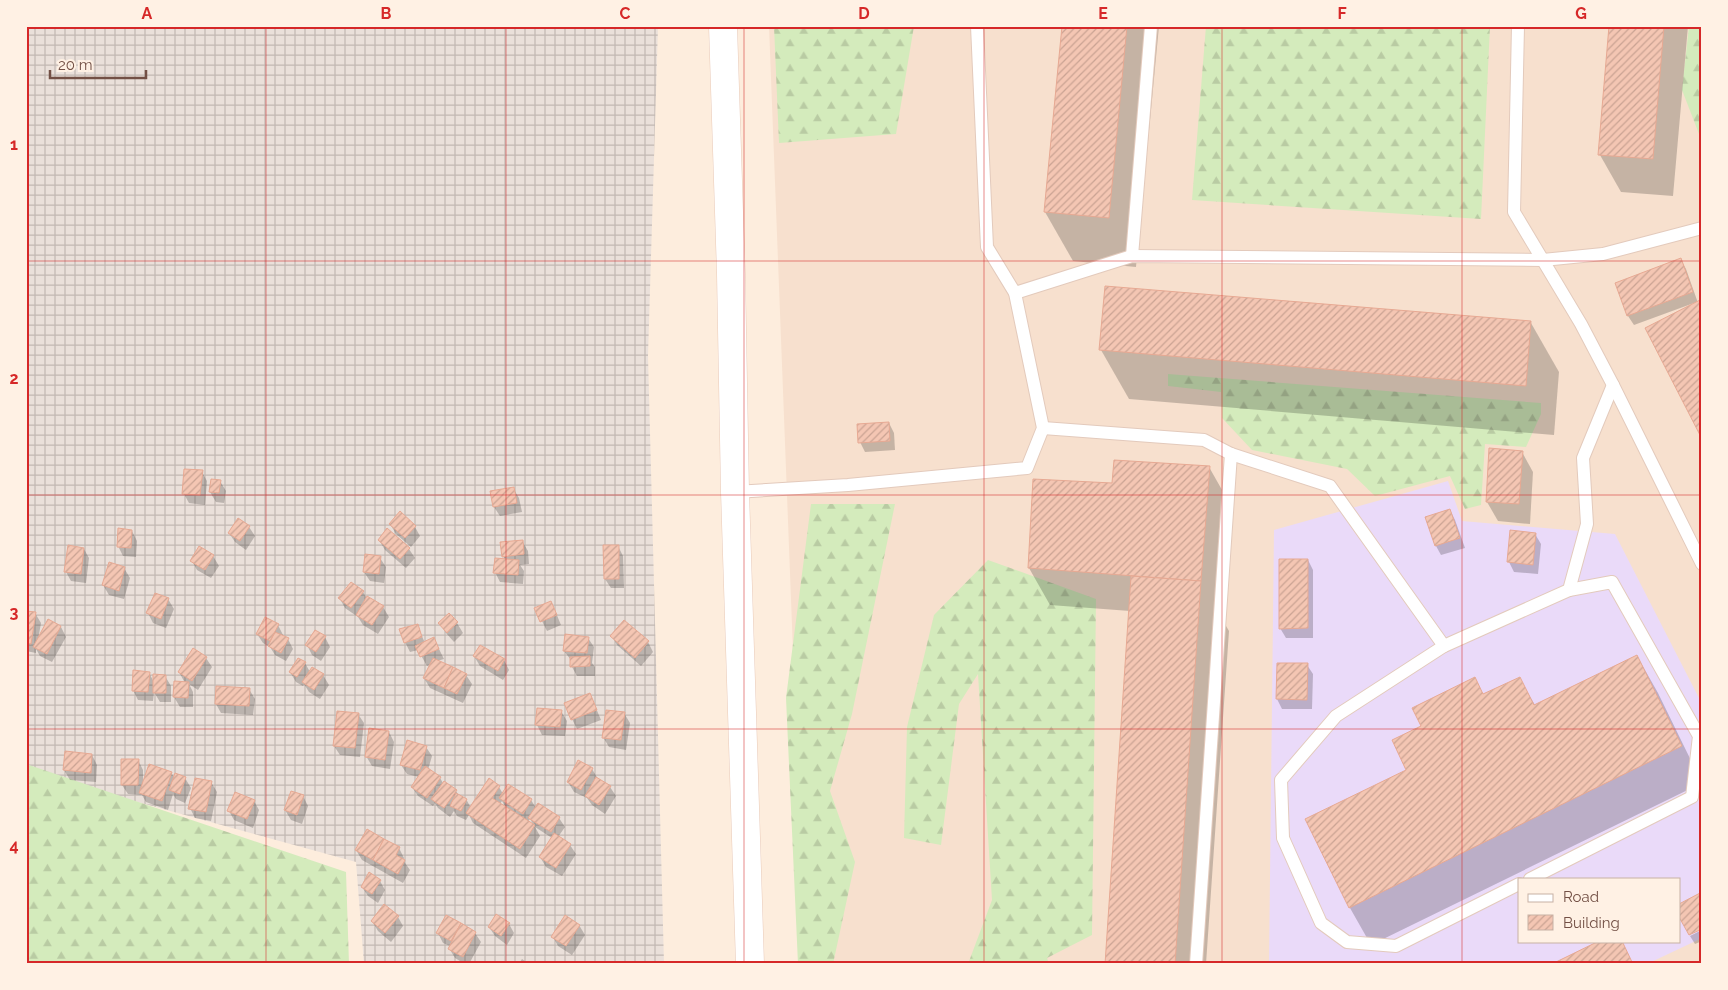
<svg xmlns="http://www.w3.org/2000/svg" width="1728" height="990" viewBox="0 0 1728 990" font-family="Raleway,sans-serif">
  <style>
    .residential { fill: #f7e0ce; fill-rule: evenodd }
    .industrial { fill: url(#industrial-grid) }
    .education { fill: #eadaf9; fill-rule: evenodd }
    .forest { fill: url(#forest-firs) }
    .shadow { fill: #0003; fill-rule: evenodd }
    .building { fill: url(#building-hatch); stroke: #e7a993 }
    .lines { fill: none; stroke-linecap: round; stroke-linejoin: round }
    .lane-casing { stroke: #e3cabc; stroke-width: 14 }
    .secondary-casing { stroke: #e9cab9; stroke-width: 29 }
    .lane { stroke: #fff; stroke-width: 12 }
    .secondary { stroke: #fff; stroke-width: 28 }
    .grid { fill: none; stroke: #d62828; stroke-width: 1; stroke-opacity: 0.55 }
    .neatline { fill: none; stroke: #d62828; stroke-width: 2 }
    .grid-label { font-size: 16px; text-anchor: middle; font-weight: bold; fill: #d62828 }
  </style>
  <defs>
    <pattern id="industrial-grid" width="8" height="8" patternUnits="userSpaceOnUse" patternTransform="scale(1.25)"><rect width="8" height="8" fill="#eae0da"/><path d="M0 4h8M4 0v8" fill="none" stroke="#c2b8b3"/></pattern>
    <pattern id="forest-firs" width="22" height="20" patternUnits="userSpaceOnUse" patternTransform="scale(1.25)"><rect width="22" height="20" fill="#d4ebbc"/><path d="M5 1l3.5 6h-7zM16 11l3.5 6h-7z" fill="#b9cba3"/></pattern>
    <pattern id="building-hatch" width="6" height="6" patternUnits="userSpaceOnUse" patternTransform="scale(1.25)"><rect width="6" height="6" fill="#f4c6b3"/><path d="M-1 1l2-2M0 6l6-6M5 7l2-2" fill="none" stroke="#caa393"/></pattern>
  </defs>
  <rect width="100%" height="100%" fill="#fdeddd"/>
  <path class="residential" d="M769,26H1702V964H805ZM1519,879H1679V941H1519Z"/>
  <path class="industrial" d="M26,26H658L648,356L664,964H364L356,862L61,781L26,766Z"/>
  <path class="education" d="M1448,481L1462,521L1615,534L1702,704V938L1647,964H1269L1274,530ZM1519,879H1679V941H1519Z"/>
  <g class="forest">
    <path d="M774,26H914L896,134L779,143Z"/>
    <path d="M1206,26H1490L1481,219L1192,200Z"/>
    <path d="M1689,26H1702V134H1699L1682,90Z"/>
    <path d="M1168,374L1541,403V414L1526,447L1485,444L1481,505L1465,509L1450,476L1375,496L1347,469L1252,450L1222,418L1221,392L1168,386Z"/>
    <path d="M811,504H895L852,714L830,791L855,862L833,964H798L786,698Z"/>
    <path d="M988,560L1096,599L1092,935L1047,958L1049,964H968L992,900L978,674L959,704L941,845L904,838L907,727L934,615Z"/>
    <path d="M26,764L346,872L349,964H26Z"/>
  </g>
  <g class="shadow">
    <path d="M1063,26H1159L1136,267L1073,261L1045,212Z"/>
    <path d="M1611,26H1688L1673,196L1621,192L1600,155Z"/>
    <path d="M1681,260L1686,269L1698,303L1695,304L1694,303L1634,325L1628,316L1616,284Z"/>
    <path d="M1531,323L1559,372L1554,435L1129,399L1101,350Z"/>
    <path d="M889,423L894,433L895,450L865,452L860,442Z"/>
    <path d="M1522,452L1533,472L1530,524L1498,521L1487,502Z"/>
    <path d="M1209,467L1230,504L1222,619L1229,631L1206,964H1106L1130,611L1050,605L1029,568L1034,480L1113,485Z"/>
    <path d="M202,472L207,481L205,505L189,503L184,494Z"/>
    <path d="M212,480L220,481L226,491L224,503L216,502L210,492Z"/>
    <path d="M513,488L519,498L522,512L500,516L494,507Z"/>
    <path d="M1450,510L1455,520L1465,548L1441,555L1436,546L1426,518Z"/>
    <path d="M390,524L415,527L420,536L411,547L396,534Z"/>
    <path d="M249,527L255,536L246,550L235,542L229,533Z"/>
    <path d="M132,531L137,541L136,557L123,556L118,546Z"/>
    <path d="M1511,532L1535,534L1541,544L1538,574L1514,572L1509,562Z"/>
    <path d="M379,540L409,549L415,558L406,568L385,550Z"/>
    <path d="M522,541L528,551L529,564L520,565L524,571L523,584L500,582L495,572L505,560L503,556Z"/>
    <path d="M618,546L623,556L624,588H611L605,579Z"/>
    <path d="M84,549L89,558L86,583L71,581L66,572Z"/>
    <path d="M213,556L219,566L211,578L197,570L192,561Z"/>
    <path d="M380,558L386,567L384,583L370,581L364,572Z"/>
    <path d="M1308,560L1313,570V638H1286L1280,628Z"/>
    <path d="M124,568L130,578L124,599L109,595L103,585Z"/>
    <path d="M363,592L367,599L383,607L389,617L378,634L363,625L358,617L345,608L340,599Z"/>
    <path d="M168,599L174,609L166,628L153,623L148,613Z"/>
    <path d="M536,609L556,613L561,625L547,631Z"/>
    <path d="M26,612L35,613L41,623L38,640L49,621L61,627L66,637L52,662L40,656L36,649V653L26,651Z"/>
    <path d="M449,615L457,623L463,633L454,642L446,633L440,624Z"/>
    <path d="M278,625L283,635V637L288,639L293,649L286,661L275,655L270,647L263,643L257,634Z"/>
    <path d="M417,625L425,643L433,639L439,649L444,659L437,661L466,675L472,684L463,703L430,688L424,678L431,664L427,666L418,650L410,652L405,642Z"/>
    <path d="M612,636L648,642L653,652L641,666L617,645Z"/>
    <path d="M325,637L330,647L321,661L312,655L307,645Z"/>
    <path d="M588,638L594,647L592,663L595,667V676H577L572,667L571,660L564,651Z"/>
    <path d="M474,656L504,660L509,670L503,680L480,666Z"/>
    <path d="M1637,656L1658,693L1702,783L1371,945L1350,908L1307,820L1408,770L1423,727L1474,679L1484,695L1519,678L1535,705Z"/>
    <path d="M206,658L212,667L198,690L189,684L193,692V707H180L174,697L175,683H185L179,672Z"/>
    <path d="M305,663L310,672L323,675L329,685L320,699L309,692L304,684L303,686L296,682L290,672Z"/>
    <path d="M1307,665L1313,674L1312,709H1282L1277,699Z"/>
    <path d="M149,673L154,682L165,676L171,686V702H160L154,692L153,701L138,700L133,690Z"/>
    <path d="M249,689L255,699L253,715L221,713L216,704Z"/>
    <path d="M590,694L601,720L577,729L572,719Z"/>
    <path d="M561,711L567,721L565,736L542,735L537,725Z"/>
    <path d="M624,713L630,723L626,750L609,747L603,737Z"/>
    <path d="M358,714L364,723L360,757L340,755L334,746Z"/>
    <path d="M389,732L394,742L390,769L372,766L366,756Z"/>
    <path d="M426,747L432,756L428,770L440,778L443,783L456,791L459,796L466,799L471,808L499,787L503,794L531,800L536,808L559,818L565,827L558,837L570,845L576,854L562,876L546,867L540,857L552,838L535,827L540,836L526,858L473,823L469,815L466,820L457,816L454,811L450,817L438,808L435,803L433,806L418,796L412,787L419,777L407,774L401,765ZM502,801L506,808L500,804ZM530,819L535,827L528,822Z"/>
    <path d="M92,755L97,765L96,782L70,780L64,770Z"/>
    <path d="M138,760L143,770V783L171,773L175,778H185L191,788L185,803L176,799L173,794L168,810L146,802L142,795L128,794L122,785Z"/>
    <path d="M592,769L598,779L610,787L616,796L605,814L592,805L587,798L574,792L568,782Z"/>
    <path d="M211,782L217,792L211,821L195,818L190,808Z"/>
    <path d="M303,796L308,806L302,824L291,820L285,810Z"/>
    <path d="M254,801L259,810L253,828L234,820L229,811Z"/>
    <path d="M399,848L404,858L403,860L410,870L403,883L362,860L356,850Z"/>
    <path d="M380,881L385,890L378,903L368,896L362,887Z"/>
    <path d="M398,917L403,926L391,942L378,931L372,921Z"/>
    <path d="M446,917L475,933L481,942L469,964H465L455,958L449,948L450,946L443,943L438,933Z"/>
    <path d="M509,924L514,933L507,945L495,936L489,927Z"/>
    <path d="M579,925L585,935L572,955L558,946L553,937Z"/>
    <path d="M1702,930V941L1695,944L1690,936Z"/>
    <path d="M522,959L529,964H519Z"/>
  </g>
  <g class="building">
    <path d="M1062,26H1127L1109,218L1044,212Z"/>
    <path d="M1609,26H1664L1653,159L1598,155Z"/>
    <path d="M1681,258L1693,292L1627,316L1615,283Z"/>
    <path d="M1105,286L1531,321L1526,386L1099,350Z"/>
    <path d="M1702,299V439L1645,328Z"/>
    <path d="M889,422L890,441L858,443L857,424Z"/>
    <path d="M1489,448L1523,451L1519,504L1486,502Z"/>
    <path d="M1114,460L1210,466L1201,581L1028,568L1033,479L1112,483Z"/>
    <path d="M184,469L203,470L200,495L182,494Z"/>
    <path d="M211,479L221,480L219,493L209,492Z"/>
    <path d="M514,487L517,503L493,507L490,491Z"/>
    <path d="M1450,509L1460,538L1435,546L1425,517Z"/>
    <path d="M400,511L416,526L405,538L389,524Z"/>
    <path d="M238,518L250,526L240,541L228,533Z"/>
    <path d="M118,528L132,530L131,548L117,547Z"/>
    <path d="M387,528L410,548L400,559L378,540Z"/>
    <path d="M1510,530L1536,533L1533,565L1507,562Z"/>
    <path d="M523,540L524,554L502,557L500,542Z"/>
    <path d="M68,545L84,548L81,574L64,572Z"/>
    <path d="M603,545H619V579H604Z"/>
    <path d="M199,546L214,555L205,570L190,561Z"/>
    <path d="M365,554L381,556L379,574L363,572Z"/>
    <path d="M495,558L519,560L518,575L493,573Z"/>
    <path d="M1279,559H1308V628L1279,629Z"/>
    <path d="M109,562L125,567L119,591L102,585Z"/>
    <path d="M1131,576L1201,581L1175,964H1105Z"/>
    <path d="M351,582L364,591L351,608L338,598Z"/>
    <path d="M155,593L169,598L161,619L146,613Z"/>
    <path d="M367,596L384,606L372,625L356,615Z"/>
    <path d="M551,601L557,615L540,622L534,608Z"/>
    <path d="M26,611L36,612L31,644L26,643Z"/>
    <path d="M449,613L458,622L447,633L438,623Z"/>
    <path d="M265,617L279,624L270,641L256,634Z"/>
    <path d="M48,619L61,626L47,654L33,647Z"/>
    <path d="M624,620L649,641L635,658L610,636Z"/>
    <path d="M418,624L422,637L404,643L399,629Z"/>
    <path d="M315,630L326,636L316,652L305,645Z"/>
    <path d="M275,632L289,638L281,653L268,646Z"/>
    <path d="M565,634L589,637L587,653L563,651Z"/>
    <path d="M434,637L439,649L420,657L415,646Z"/>
    <path d="M480,645L505,659L498,671L473,656Z"/>
    <path d="M193,648L207,657L192,681L178,672Z"/>
    <path d="M1637,655L1682,746L1349,908L1305,819L1406,770L1392,740L1421,726L1412,708L1475,677L1483,694L1520,677L1534,705Z"/>
    <path d="M590,656V666L570,667V657Z"/>
    <path d="M298,658L306,662L297,677L289,672Z"/>
    <path d="M433,658L453,667L444,688L423,678Z"/>
    <path d="M1277,663H1308L1307,700L1276,699Z"/>
    <path d="M312,667L324,674L314,690L302,682Z"/>
    <path d="M453,667L467,674L457,694L444,688Z"/>
    <path d="M133,670L150,672L148,692L132,691Z"/>
    <path d="M153,674L166,675V693H153Z"/>
    <path d="M174,681L189,682L188,698L173,697Z"/>
    <path d="M216,686L250,688L249,706L215,704Z"/>
    <path d="M590,693L597,710L571,720L564,703Z"/>
    <path d="M537,708L562,710L560,727L535,725Z"/>
    <path d="M606,710L625,712L621,740L602,738Z"/>
    <path d="M337,711L359,713L355,748L333,746Z"/>
    <path d="M369,728L389,731L385,760L365,757Z"/>
    <path d="M407,740L427,746L420,770L400,765Z"/>
    <path d="M65,751L92,754L91,773L63,770Z"/>
    <path d="M121,759H139L138,785H121Z"/>
    <path d="M578,760L593,768L581,790L567,782Z"/>
    <path d="M149,764L172,772L162,801L139,793Z"/>
    <path d="M425,766L441,777L427,798L411,787Z"/>
    <path d="M175,773L186,777L180,794L169,790Z"/>
    <path d="M596,777L611,786L599,805L585,796Z"/>
    <path d="M195,778L212,781L206,812L188,809Z"/>
    <path d="M489,778L500,786L492,798L535,825L520,849L466,813Z"/>
    <path d="M444,781L457,790L444,808L431,799Z"/>
    <path d="M508,784L532,799L523,814L499,798Z"/>
    <path d="M291,791L304,795L297,815L284,810Z"/>
    <path d="M235,792L255,800L247,819L227,811Z"/>
    <path d="M456,793L467,799L461,811L450,806Z"/>
    <path d="M538,803L560,817L551,832L528,818Z"/>
    <path d="M367,829L384,839L373,860L355,850Z"/>
    <path d="M554,833L571,844L556,868L539,857Z"/>
    <path d="M384,839L400,847L396,855L405,860L398,874L373,860Z"/>
    <path d="M369,872L381,880L372,894L361,887Z"/>
    <path d="M1702,892V929L1689,935L1679,917V904Z"/>
    <path d="M384,904L399,916L385,933L371,921Z"/>
    <path d="M496,914L510,923L501,936L488,927Z"/>
    <path d="M446,915L461,923L451,941L436,933Z"/>
    <path d="M565,915L580,925L566,946L551,937Z"/>
    <path d="M461,923L476,932L463,957L448,949Z"/>
    <path d="M1599,941H1622L1632,962L1627,964H1557L1556,962Z"/>
  </g>
  <g class="lines">
    <g class="lane-casing">
      <g id="lane">
        <path d="M1518,26L1514,212L1581,324L1613,385L1702,564"/>
        <path d="M1132,256L1151,26"/>
        <path d="M1015,293L1132,256L1543,260L1603,254L1702,228"/>
        <path d="M1043,428L1204,440L1231,454L1330,486L1444,646L1569,590L1587,524L1583,458L1613,385"/>
        <path d="M735,492L848,485L1027,468L1043,428L1015,293L987,247L977,26"/>
        <path d="M1444,646L1336,716L1281,780L1283,838L1321,923L1347,942L1396,946L1519,884"/>
        <path d="M1530,879L1692,797L1699,736L1612,582L1569,590"/>
        <path d="M1196,964L1231,454"/>
      </g>
    </g>
    <g class="secondary-casing">
      <path id="secondary" d="M723,26L731,274L735,492L750,964"/>
    </g>
    <use href="#lane" class="lane"/>
    <use href="#secondary" class="secondary"/>
  </g>
  <path class="grid" d="M266,26V964M506,26V964M744,26V964M984,26V964M1222,26V964M1462,26V964M26,261H1702M26,495H1702M26,729H1702"/>
  <rect width="1728" height="990" fill="none" stroke="#fff1e4" stroke-width="55"/>
  <rect x="1518" y="878" width="162" height="65" fill="#fff1e4" stroke="#c7b1a4"/>
  <rect x="1528" y="894" width="25" height="8" fill="#ffffff" stroke="#c7b1a4"/>
  <text x="1563" y="902" font-size="15" fill="#735045">Road</text>
  <rect x="1528" y="915" width="25" height="15" fill="url(#building-hatch)" stroke="#c7b1a4"/>
  <text x="1563" y="928" font-size="15" fill="#735045">Building</text>
  <path d="M50 70v8h96v-8" fill="none" stroke="#735045" stroke-width="2.5"/>
  <text x="58" y="70" font-size="15" fill="#735045" stroke="#fff1e4" stroke-width="4" paint-order="stroke">20 m</text>
  <rect x="28" y="28" width="1672" height="934" class="neatline"/>
  <g class="grid-label">
    <text x="147" y="19">A</text>
    <text x="386" y="19">B</text>
    <text x="625" y="19">C</text>
    <text x="864" y="19">D</text>
    <text x="1103" y="19">E</text>
    <text x="1342" y="19">F</text>
    <text x="1581" y="19">G</text>
    <text x="14" y="150">1</text>
    <text x="14" y="384">2</text>
    <text x="14" y="618">3</text>
    <text x="14" y="851">4</text>
  </g>
</svg>
